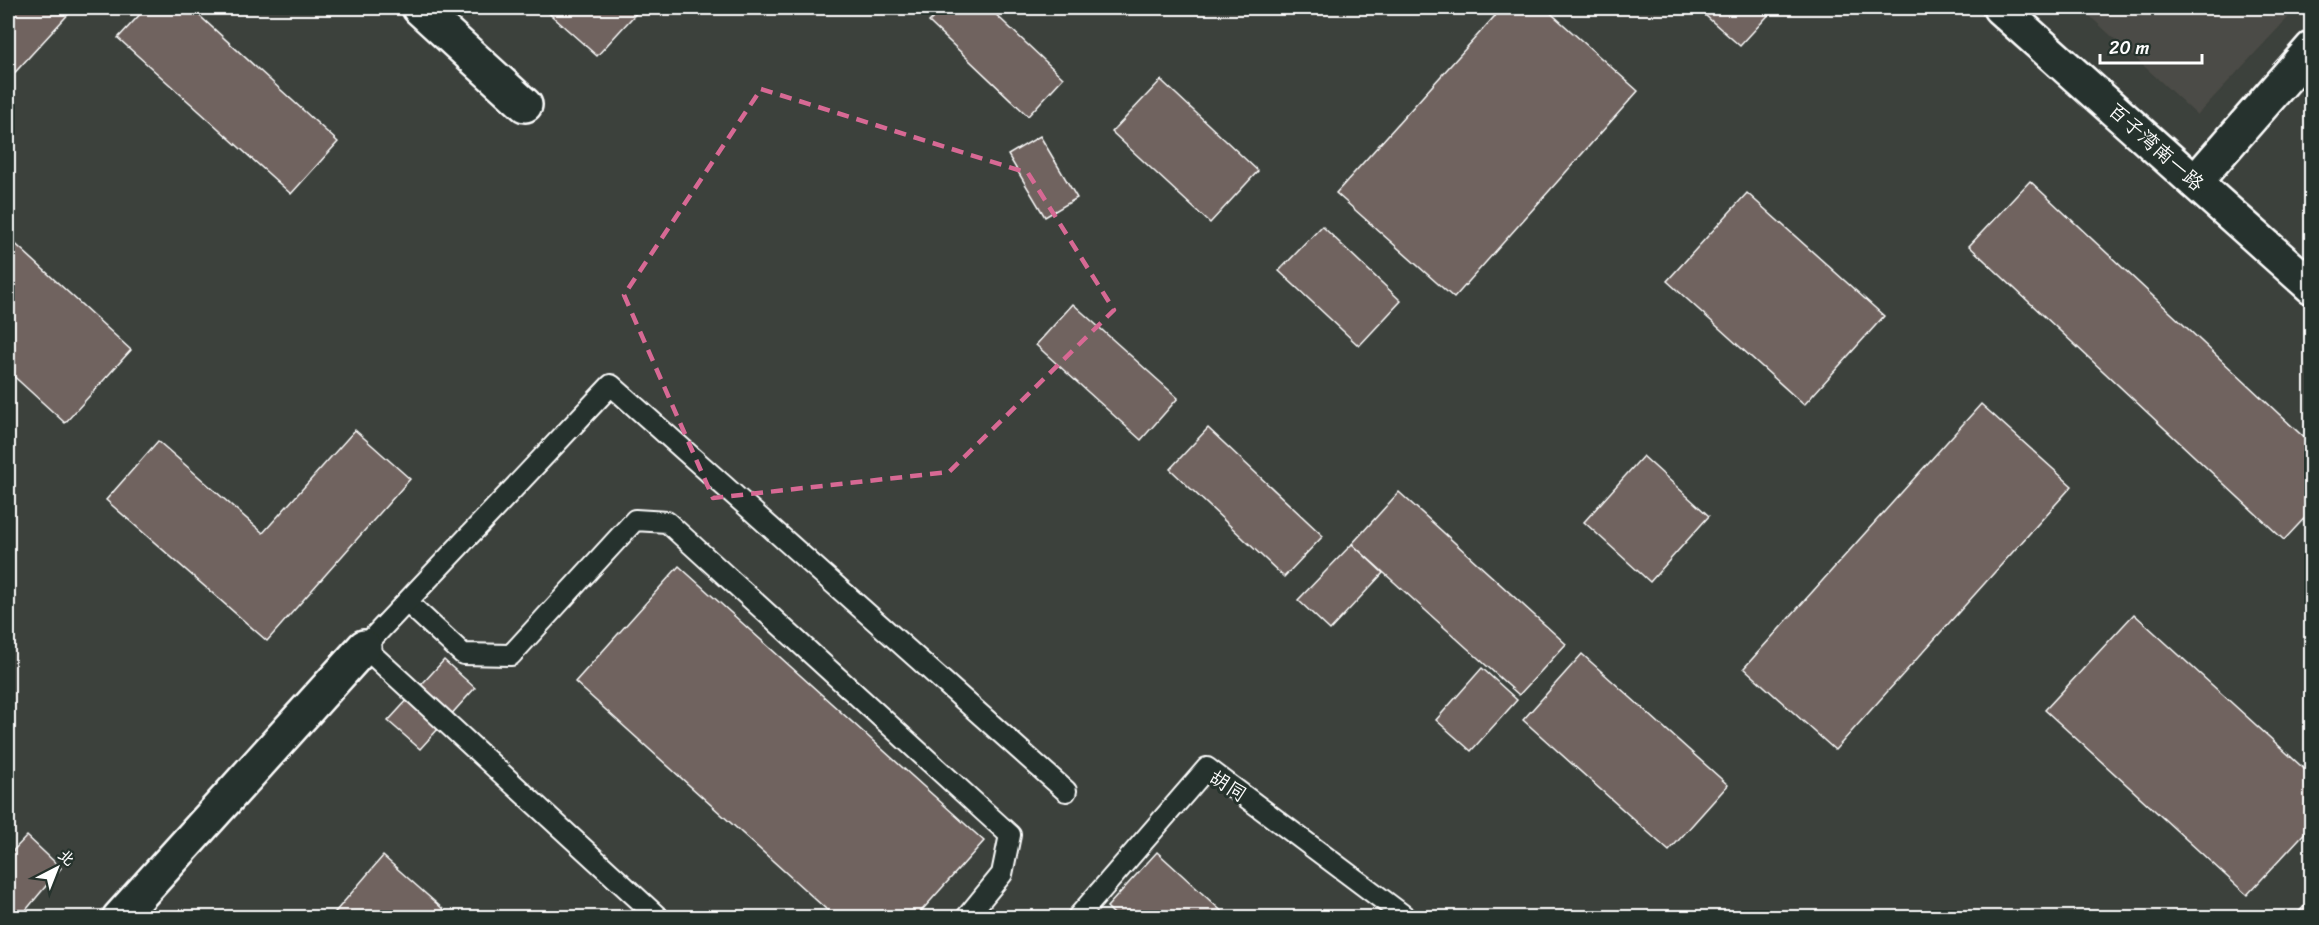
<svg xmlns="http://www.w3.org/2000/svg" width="2319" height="925" viewBox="0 0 2319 925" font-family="Sriracha,'LXGW WenKai TC',sans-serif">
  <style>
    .built { fill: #4c4b46 }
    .building { fill: #70635e; stroke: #fff; stroke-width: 1.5 }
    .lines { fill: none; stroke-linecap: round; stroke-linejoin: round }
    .lane-casing { stroke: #fff; stroke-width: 24 }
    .street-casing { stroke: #fff; stroke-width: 38 }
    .lane { stroke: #26332d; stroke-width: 20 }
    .street { stroke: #26332d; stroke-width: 33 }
    .marked { fill: none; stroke: #d76994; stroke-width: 4.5; stroke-dasharray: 12 8; stroke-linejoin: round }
    .labels { text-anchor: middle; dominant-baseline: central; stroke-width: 6; stroke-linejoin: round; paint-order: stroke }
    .street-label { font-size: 20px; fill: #fff; stroke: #26332d }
  </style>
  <rect width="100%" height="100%" fill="#3c413c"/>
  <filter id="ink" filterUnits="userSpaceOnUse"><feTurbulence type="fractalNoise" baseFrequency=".0167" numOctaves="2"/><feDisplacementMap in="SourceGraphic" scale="12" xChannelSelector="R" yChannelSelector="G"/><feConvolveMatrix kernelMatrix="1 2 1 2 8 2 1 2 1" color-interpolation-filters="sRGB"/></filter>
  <g filter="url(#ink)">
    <path class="built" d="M2081,8H2297L2197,115Z"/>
    <g class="building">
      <path d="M8,8H74L8,80Z"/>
      <path d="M146,8H191L338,142L291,194L118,38Z"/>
      <path d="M543,8H641L597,56Z"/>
      <path d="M944,8H989L1063,78L1028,116L929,22Z"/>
      <path d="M1502,8H1545L1638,91L1454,298L1336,193Z"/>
      <path d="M1697,8H1775L1740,46Z"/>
      <path d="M1161,80L1258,171L1210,223L1112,132Z"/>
      <path d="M1040,136L1077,198L1045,217L1008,155Z"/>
      <path d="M2030,181L2312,445V510L2284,540L1969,246Z"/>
      <path d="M1747,193L1884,316L1804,405L1667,281Z"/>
      <path d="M1322,226L1401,301L1359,346L1279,271Z"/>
      <path d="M8,237L131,350L65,423L8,371Z"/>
      <path d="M1073,304L1178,398L1141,440L1036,345Z"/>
      <path d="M1981,404L2072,486L1835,750L1744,668Z"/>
      <path d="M1208,428L1323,536L1284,577L1170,469Z"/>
      <path d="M355,430L410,479L267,641L106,500L158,441L263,533Z"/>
      <path d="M1643,456L1709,516L1650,582L1584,522Z"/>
      <path d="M1399,492L1566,644L1519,695L1352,544Z"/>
      <path d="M1352,544L1383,573L1330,630L1298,600Z"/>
      <path d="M679,566L984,841L915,918H836L575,682Z"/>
      <path d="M2134,614L2312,776V825L2247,895L2045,710Z"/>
      <path d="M1582,654L1728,785L1669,851L1523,720Z"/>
      <path d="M444,660L475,688L420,749L388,721Z"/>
      <path d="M1482,668L1517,700L1471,751L1436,720Z"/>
      <path d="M27,836L61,868L26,910H8V856Z"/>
      <path d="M1157,852L1229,918H1118L1107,907Z"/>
      <path d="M383,856L453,918H330Z"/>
      <path d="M2312,898V918H2293Z"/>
    </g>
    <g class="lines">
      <g class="lane-casing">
        <g id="lane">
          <path d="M407,602L463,654L511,655L635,520L667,522L1010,835L1002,874L966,918"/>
          <path d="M659,918L364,647L611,385L1066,791"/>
          <path d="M1077,918L1207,768L1407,918"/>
        </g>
      </g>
      <g class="street-casing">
        <g id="street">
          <path d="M419,8L525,105"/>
          <path d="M2000,8L2312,287"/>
          <path d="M2195,182L2312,48"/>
          <path d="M119,918L364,647"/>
        </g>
      </g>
      <use href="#lane" class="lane"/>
      <use href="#street" class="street"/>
    </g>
  </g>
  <path class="marked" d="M761,89L1028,173L1114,310L949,472L713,498L624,295Z"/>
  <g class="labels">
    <g class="street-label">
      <text transform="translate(2156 147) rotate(42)">百子湾南一路</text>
      <text transform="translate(1228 786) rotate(33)">胡同</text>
    </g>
  </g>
  <rect width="2319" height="925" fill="none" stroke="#26332d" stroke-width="30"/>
  <rect x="15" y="15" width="2289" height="895" fill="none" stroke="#fff" stroke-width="2" filter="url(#ink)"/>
  <g transform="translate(57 868) rotate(42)" stroke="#26332d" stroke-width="4.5" paint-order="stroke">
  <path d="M0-4.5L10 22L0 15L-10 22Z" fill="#ffffff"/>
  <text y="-9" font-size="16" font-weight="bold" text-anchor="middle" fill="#ffffff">北</text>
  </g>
  <path d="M2100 54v9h102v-9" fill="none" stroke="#ffffff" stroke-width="3"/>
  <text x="2109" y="54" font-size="18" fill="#ffffff" stroke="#26332d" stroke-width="4.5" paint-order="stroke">20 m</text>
</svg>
